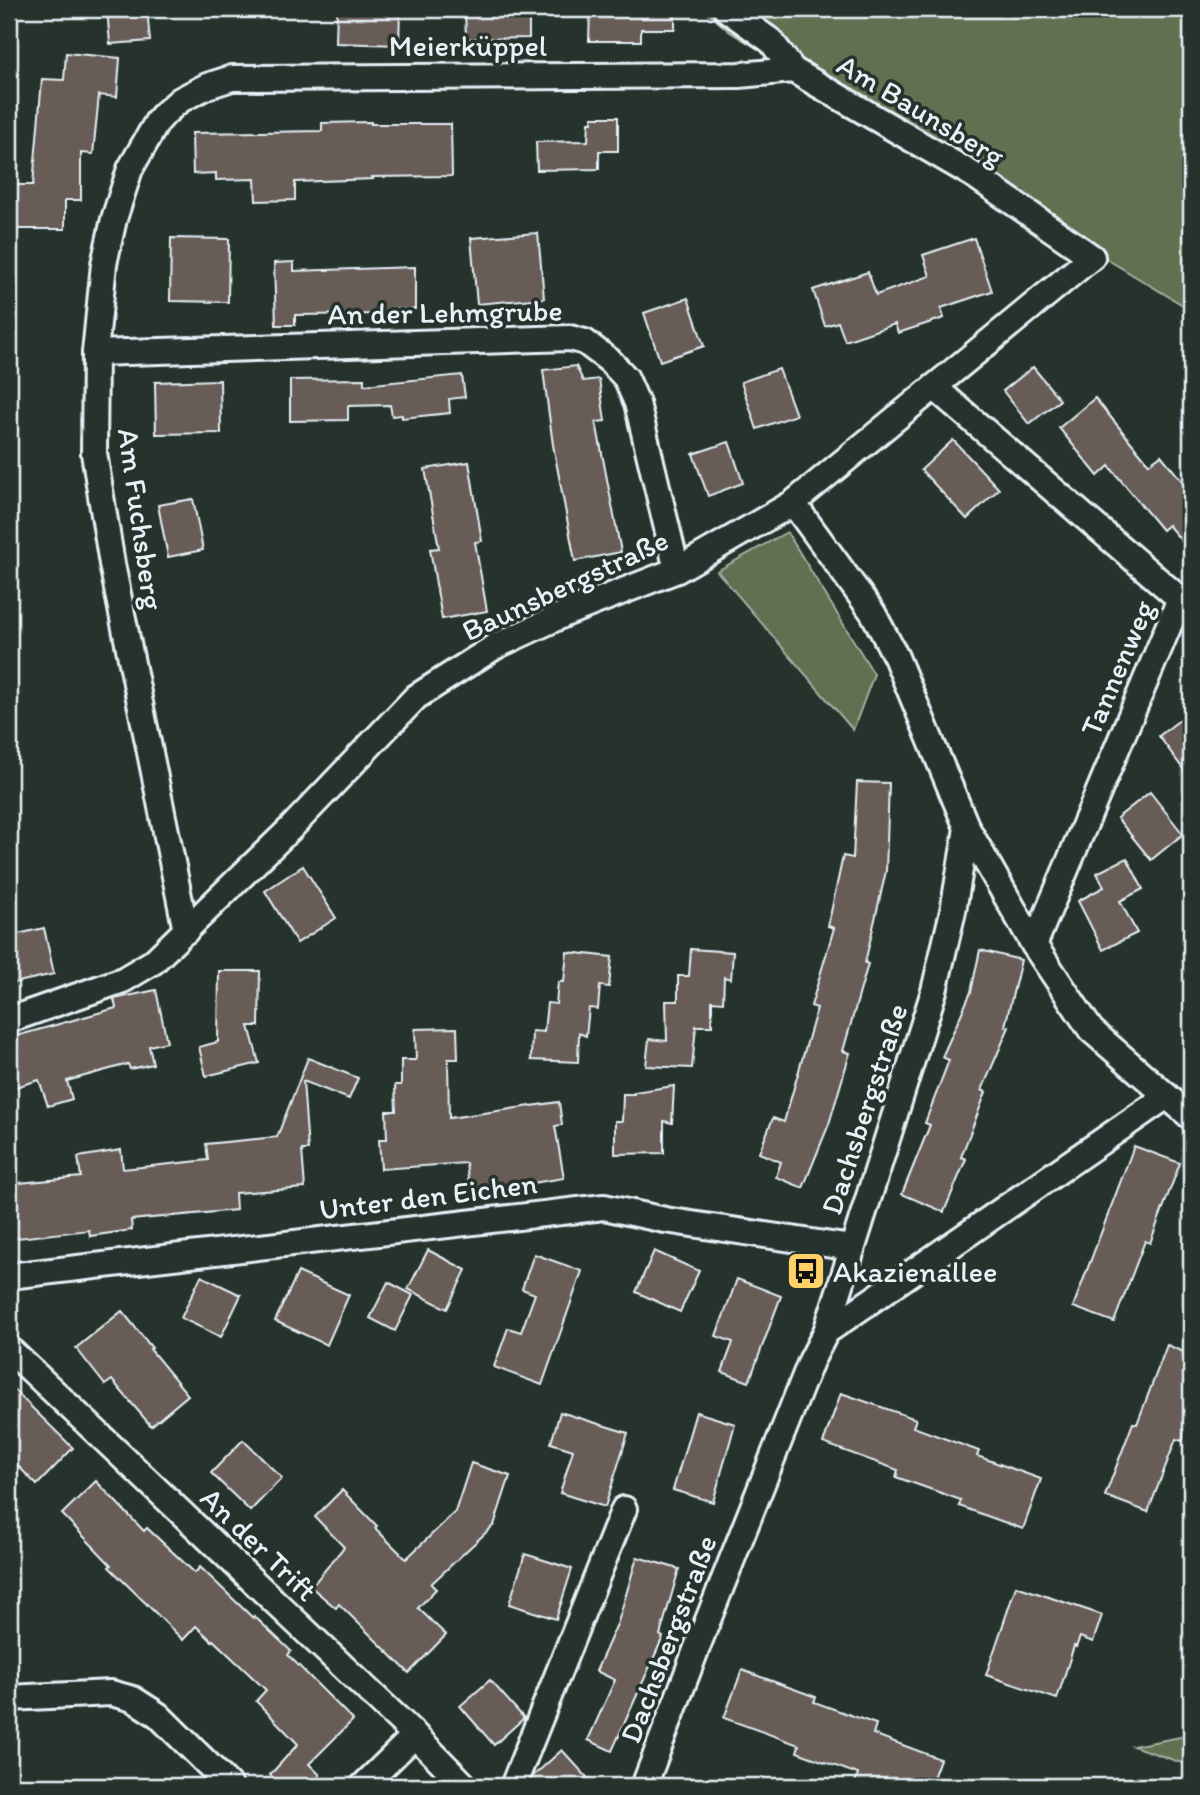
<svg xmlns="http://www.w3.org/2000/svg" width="1200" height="1795" viewBox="0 0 1200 1795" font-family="Itim,sans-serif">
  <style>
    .green { fill: #606f51; stroke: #a4b0a4; stroke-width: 2 }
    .building { fill: #675c56; stroke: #e8f1f8; stroke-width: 2 }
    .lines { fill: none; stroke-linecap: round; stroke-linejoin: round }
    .street-casing { stroke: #e8f1f8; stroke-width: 30 }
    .street { stroke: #26332d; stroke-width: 24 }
    .labels { text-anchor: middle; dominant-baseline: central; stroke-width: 7; stroke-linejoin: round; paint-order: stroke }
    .street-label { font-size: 30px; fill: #e8f1f8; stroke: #26332d }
    .poi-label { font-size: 30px; fill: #e8f1f8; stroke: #26332d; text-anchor: start }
  </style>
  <rect width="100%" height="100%" fill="#26332d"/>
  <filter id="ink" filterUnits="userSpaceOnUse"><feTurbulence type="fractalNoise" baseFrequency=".0143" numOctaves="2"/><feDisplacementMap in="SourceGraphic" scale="14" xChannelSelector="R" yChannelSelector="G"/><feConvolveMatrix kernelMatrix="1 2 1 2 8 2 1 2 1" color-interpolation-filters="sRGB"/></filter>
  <g filter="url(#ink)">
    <g class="green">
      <path d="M703,9H1191V310L730,32Z"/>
      <path d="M787,532L874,674L853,730L717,571Z"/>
      <path d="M1191,1735V1766L1133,1746Z"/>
    </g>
    <g class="building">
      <path d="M107,9H147L150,41L110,44Z"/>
      <path d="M337,9H400L399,45L336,43Z"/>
      <path d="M465,9H529V38L466,39Z"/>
      <path d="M590,9H675V29H641V41H589Z"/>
      <path d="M66,53L120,58L117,97L99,95L93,154L81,153V200H65V229H15L14,185H33L42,79L64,80Z"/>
      <path d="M592,117H618V151H599V169L537,170L536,142L588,141L589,122H592Z"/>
      <path d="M371,122V124H451L452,176L372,177L373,179L295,182V200L256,201L255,179L216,180V173L193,174L192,133L322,131V123Z"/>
      <path d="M538,233L544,298L477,304L471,238Z"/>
      <path d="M171,238L229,239L228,302L170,301Z"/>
      <path d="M974,238L992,291L941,308L944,318L898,333L895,324L845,341L838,322L825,326L813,290L868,272L876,295L930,276L923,255Z"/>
      <path d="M294,262V271L415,267V309L387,310V314L295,315V325H276L274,263Z"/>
      <path d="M688,298L704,346L660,361L644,313Z"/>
      <path d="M576,366L583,381L599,379L605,421L596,422L621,552L575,561L553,445L543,370Z"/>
      <path d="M1033,367L1060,400L1029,424L1003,391Z"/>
      <path d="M779,369L796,415L757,429L741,382Z"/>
      <path d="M462,375L465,397L449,399L450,413L402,418V415L392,416L390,405L348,406V420L290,421V380L364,379V385Z"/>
      <path d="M220,380L221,433L156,434L155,382Z"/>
      <path d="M1095,398L1149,464L1161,455L1191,492V552L1168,525L1162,530L1109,466L1098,476L1059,428Z"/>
      <path d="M953,440L999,489L967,519L921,470Z"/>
      <path d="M729,442L743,483L708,496L693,454Z"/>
      <path d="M469,462L482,541L475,542L487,611L442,619L430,549L439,548L425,469Z"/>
      <path d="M193,499L203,550L168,557L158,505Z"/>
      <path d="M1191,711V780L1159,736Z"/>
      <path d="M857,782L889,783L886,871L865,963L868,964L843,1051L850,1053L829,1124L803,1188L776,1177L781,1162L759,1153L773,1118L784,1122L817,1008L811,1006L834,928L828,926L843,856L853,858Z"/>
      <path d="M1150,792L1183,834L1151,860L1117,818Z"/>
      <path d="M1127,858L1143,889L1120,901L1137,933L1103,950L1078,901L1104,887L1097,873Z"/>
      <path d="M303,866L336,918L297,943L265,891Z"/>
      <path d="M44,928L54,974L9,984V936Z"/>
      <path d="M691,949L733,952L731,979L724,977L723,1002L712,1001V1026H696L692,1068L646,1066L649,1039L667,1041L666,1001H678V976H689Z"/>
      <path d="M980,950L1021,960L1005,1026L1009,1027L982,1090L986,1092L961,1157L966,1159L944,1212L902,1194L930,1125L925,1123L949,1060L942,1057L971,992Z"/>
      <path d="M567,952L612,957L609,987L600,986L598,1009L589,1008L586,1036L579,1033L578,1062L531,1060L532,1031L544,1032L547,1003L556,1004L558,982H564Z"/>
      <path d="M219,971H260L259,1026H249L259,1063L206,1076L199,1047L218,1042Z"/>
      <path d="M156,990L167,1042L149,1046L153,1064L130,1069L128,1064L67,1081L72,1099L48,1106L39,1080L9,1089V1038L116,1008L114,999Z"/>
      <path d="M457,1028L458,1059H448L449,1118L559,1102L562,1125L555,1126L564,1178L470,1193L466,1163L381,1169L379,1139H387L386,1111H396L395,1085H401V1060H416L415,1029Z"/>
      <path d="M308,1058L358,1078L349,1099L303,1081L308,1150H302L305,1188L235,1193L236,1210L131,1220L132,1230L90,1236L89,1230L9,1239V1184L81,1177L78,1157L121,1150L123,1169L208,1160L206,1144L277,1137Z"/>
      <path d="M674,1086L672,1123L664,1121V1153L615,1154V1121H622L623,1094H634V1092Z"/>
      <path d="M1134,1146L1180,1163L1150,1243L1145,1241L1114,1322L1073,1307Z"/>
      <path d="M428,1250L466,1270L447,1309L408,1289Z"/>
      <path d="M654,1251L699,1271L680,1312L636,1292Z"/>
      <path d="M534,1254L582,1271L542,1385L494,1367L508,1328L521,1332L535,1294L522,1289Z"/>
      <path d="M298,1272L349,1295L327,1345L275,1321Z"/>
      <path d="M201,1276L241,1295L221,1337L181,1318Z"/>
      <path d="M737,1279L781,1296L749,1382L722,1372L733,1342L716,1336Z"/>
      <path d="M388,1282L413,1295L395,1331L370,1318Z"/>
      <path d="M122,1311L152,1348L150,1349L188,1395L151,1426L112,1380L105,1385L76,1348Z"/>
      <path d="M1167,1345L1191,1355V1415L1182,1441L1176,1439L1148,1512L1105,1496L1133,1423L1137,1424Z"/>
      <path d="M9,1385L73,1448L37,1485L9,1457Z"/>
      <path d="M841,1393L916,1419L913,1427L979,1451L977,1456L1041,1479L1023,1529L959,1506L961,1500L896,1477L898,1470L823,1443Z"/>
      <path d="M560,1412L628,1433L605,1507L560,1493L573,1450L551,1443Z"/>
      <path d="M696,1412L735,1424L713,1502L673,1490Z"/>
      <path d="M243,1440L282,1478L250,1511L211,1473Z"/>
      <path d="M471,1463L510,1476L494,1525L431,1584L436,1589L418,1608L446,1635L409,1673L339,1604L336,1608L311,1587L344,1547L315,1517L342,1490L377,1526L375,1528L406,1559L455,1512Z"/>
      <path d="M96,1481L144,1531L147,1528L195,1573L200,1567L253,1618L254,1616L291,1651L288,1655L353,1720L309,1764L320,1775L310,1786H282L270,1775L298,1744L256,1701L266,1690L213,1640L212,1641L196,1626L183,1640L109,1567L111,1565L62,1514Z"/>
      <path d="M525,1554L572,1569L556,1619L509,1604Z"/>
      <path d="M637,1557L679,1569L660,1635L663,1637L612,1751L588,1740L615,1680L596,1671L618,1622Z"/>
      <path d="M1016,1586L1102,1615L1093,1642L1080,1637L1076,1647L1074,1646L1057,1699L986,1675Z"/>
      <path d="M742,1670L816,1697L814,1702L876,1724L873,1734L940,1759L930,1786H867L855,1782L858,1774L797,1752L799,1745L724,1718Z"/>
      <path d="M490,1680L524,1718L494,1745L460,1706Z"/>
      <path d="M562,1750L595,1786H529L533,1776Z"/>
    </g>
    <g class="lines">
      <g class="street-casing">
        <g id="street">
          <path d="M95,353L570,338L585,342L610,361L626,378L637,403L677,570"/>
          <path d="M934,387L1180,599L1034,945"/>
          <path d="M967,828L1034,945L1091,1030L1191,1117"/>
          <path d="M186,931L112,564L94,453L95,353L104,264L114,219L130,169L157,122L164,114L180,100L207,86L232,78L739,75L793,70"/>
          <path d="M9,1020L123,980L153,962L291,828L416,697L496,646L567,613L677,570L793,503L1092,257L975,176L793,70L771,41L726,9"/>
          <path d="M9,1276L604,1207L665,1220L852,1248"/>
          <path d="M826,1332L1167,1096"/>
          <path d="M9,1349L415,1735L465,1786"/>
          <path d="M9,1698L111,1693L133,1699L158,1715L230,1786"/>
          <path d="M363,1786L415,1735"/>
          <path d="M513,1786L624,1509"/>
          <path d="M644,1786L698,1645L811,1361L826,1332L934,991L953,911L967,828L896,657L873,613L793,503"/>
        </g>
      </g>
      <use href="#street" class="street"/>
    </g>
  </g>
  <defs>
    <g id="bus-square" transform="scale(2.0125)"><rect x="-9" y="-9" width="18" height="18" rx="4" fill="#ffd166" stroke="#26332d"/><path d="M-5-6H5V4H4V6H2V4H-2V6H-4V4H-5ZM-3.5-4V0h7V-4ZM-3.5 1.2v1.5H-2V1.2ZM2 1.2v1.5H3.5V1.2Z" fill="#111"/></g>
  </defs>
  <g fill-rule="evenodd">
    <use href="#bus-square" x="806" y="1271"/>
  </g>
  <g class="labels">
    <g class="street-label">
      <text x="468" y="45">Meierküppel</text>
      <text transform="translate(921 110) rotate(31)">Am Baunsberg</text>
      <text transform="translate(445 312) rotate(-1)">An der Lehmgrube</text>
      <text transform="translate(141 519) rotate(82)">Am Fuchsberg</text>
      <text transform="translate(565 585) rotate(-25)">Baunsbergstraße</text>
      <text transform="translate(1117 668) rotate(-67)">Tannenweg</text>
      <text transform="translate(864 1109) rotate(-72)">Dachsbergstraße</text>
      <text transform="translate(428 1196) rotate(-7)">Unter den Eichen</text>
      <text transform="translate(259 1544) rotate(44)">An der Trift</text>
      <text transform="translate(668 1639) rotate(-69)">Dachsbergstraße</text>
    </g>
    <g class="poi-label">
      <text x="833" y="1271">Akazienallee</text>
    </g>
  </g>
  <rect width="1200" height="1795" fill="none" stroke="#26332d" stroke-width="35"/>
  <rect x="18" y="18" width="1165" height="1760" fill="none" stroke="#e8f1f8" stroke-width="2.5" filter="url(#ink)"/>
</svg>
